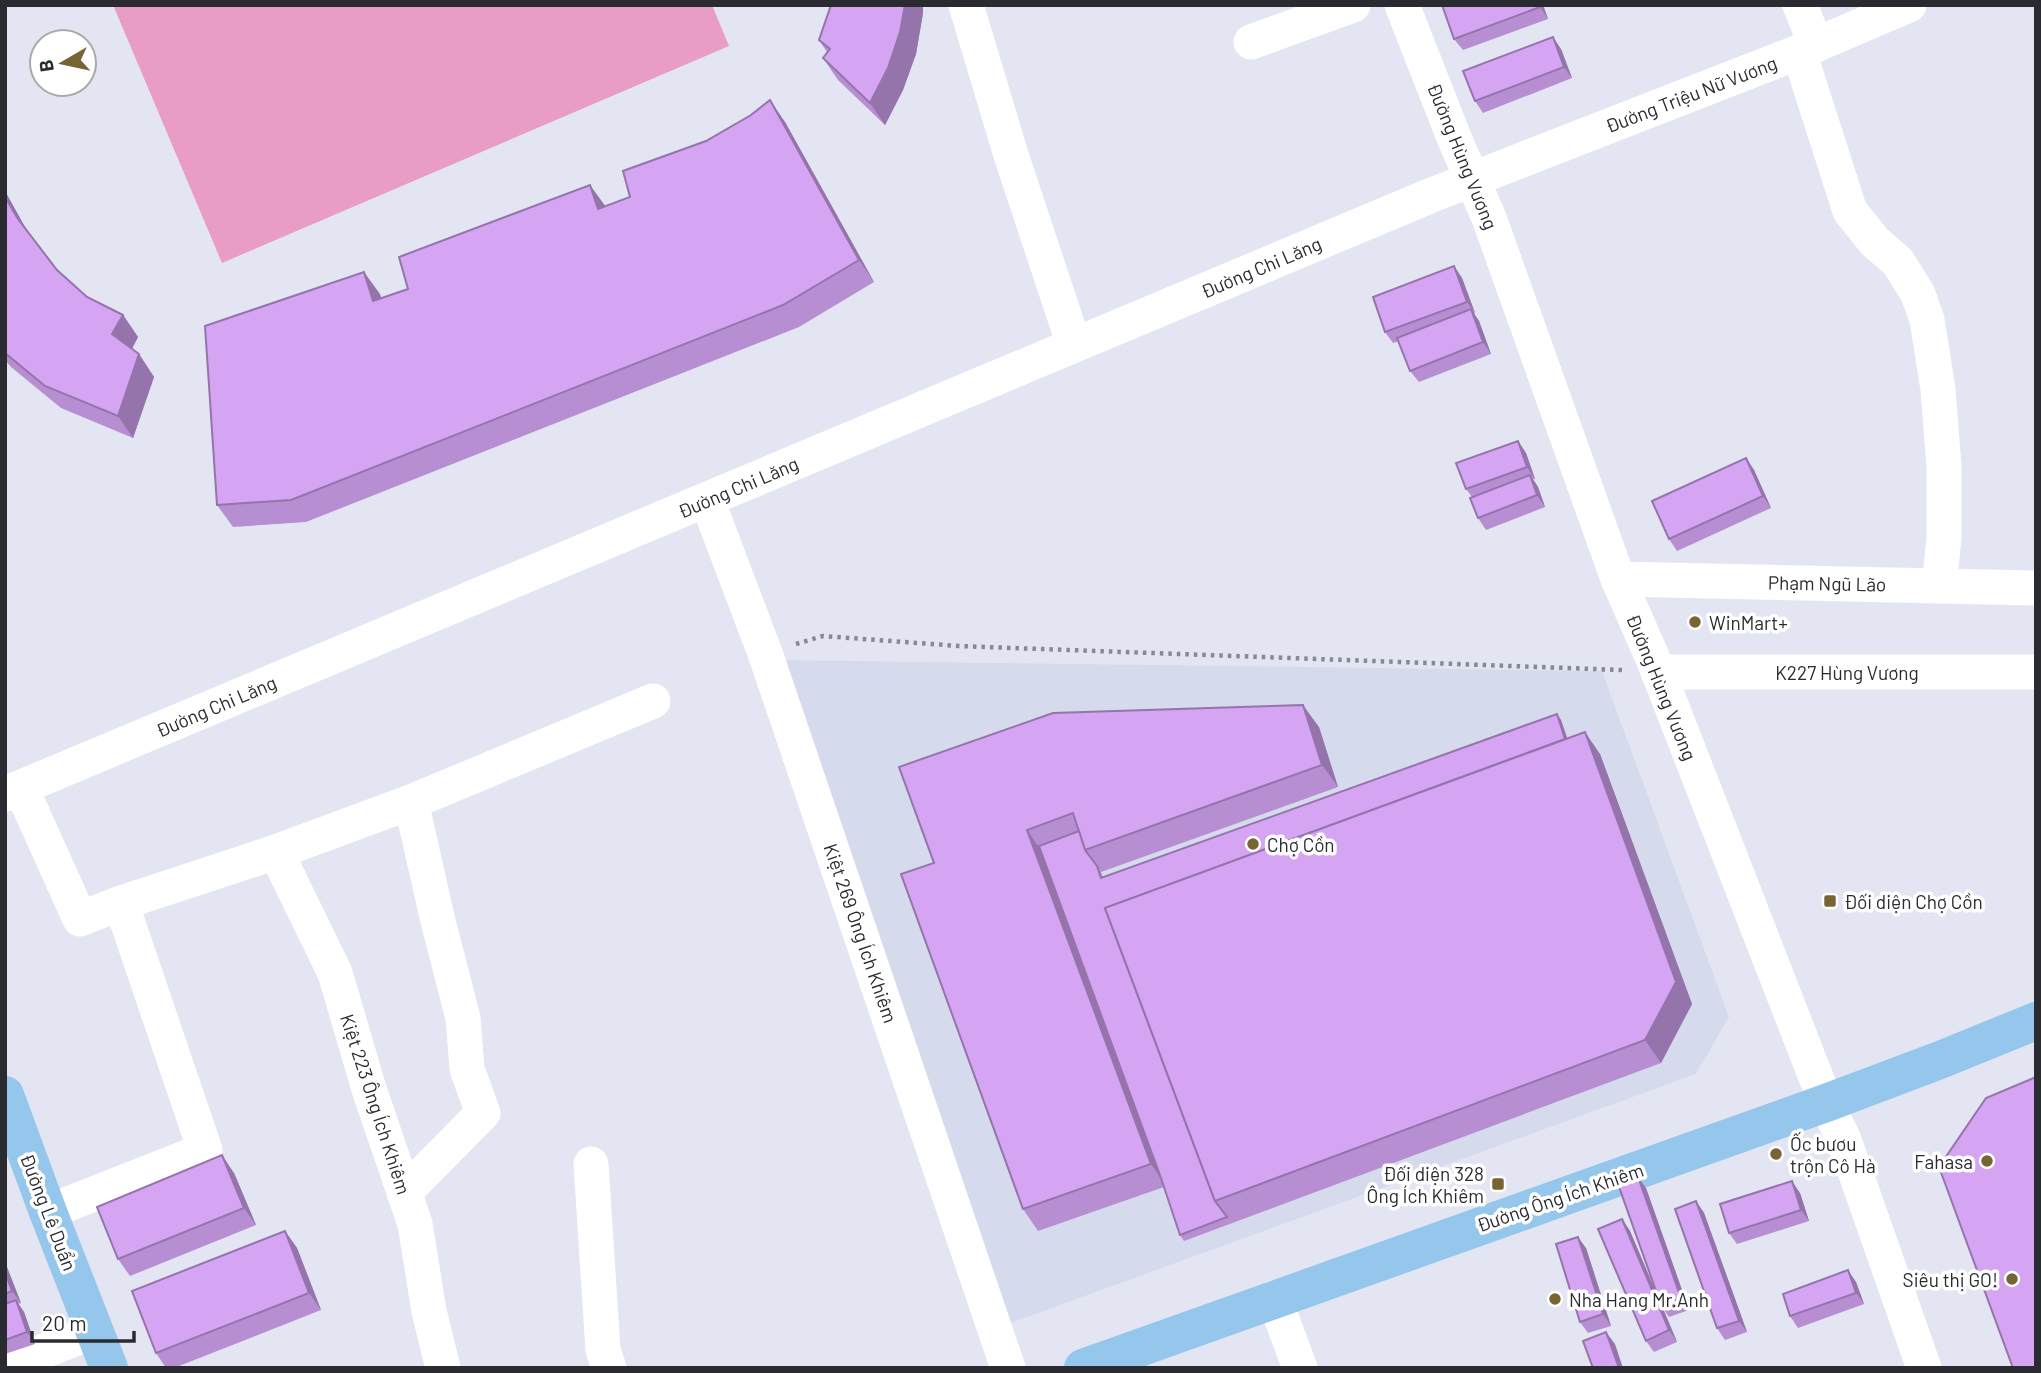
<svg xmlns="http://www.w3.org/2000/svg" width="2041" height="1373" viewBox="0 0 2041 1373" font-family="Barlow,sans-serif">
  <style>
    .built { fill: #d6daed }
    .green { fill: #e99dc6 }
    .lines { fill: none; stroke-linecap: round; stroke-linejoin: round }
    .path { stroke: #878992; stroke-width: 4.5; stroke-dasharray: 3.5 5; stroke-linecap: butt }
    .minor { stroke: #fff; stroke-width: 35 }
    .major { stroke: #94c7eb; stroke-width: 38 }
    .wall { fill: #b78ed2 }
    .shaded-wall { fill: #9574ab }
    .building { fill: #d5a5f4; stroke: #9574ab; stroke-width: 2 }
    .poi-dot { fill: #766533; stroke: #fff; stroke-width: 2.5 }
    .labels { text-anchor: middle; dominant-baseline: central; stroke-width: 7; stroke-linejoin: round; paint-order: stroke }
    .street-label { font-size: 19px; fill: #2a2b30; stroke: #fff }
    .poi-label { font-size: 19px; fill: #2a2b30; stroke: #fff; text-anchor: start }
  </style>
  <rect width="100%" height="100%" fill="#e3e6f2"/>
  <path class="built" d="M778,660L1602,671L1729,1017L1696,1074L1005,1325Z"/>
  <path class="green" d="M113,5H712L729,46L222,263Z"/>
  <g class="lines">
    <path class="path" d="M796,644L823,636L958,646L1622,670"/>
    <g class="minor">
      <path d="M966,5L1011,155L1074,345"/>
      <path d="M1402,5L1455,140L1489,218L1618,579L1654,661L1826,1103L1844,1140L1924,1368"/>
      <path d="M1800,5L1816,45"/>
      <path d="M1251,42L1353,5"/>
      <path d="M1799,52L1850,211L1874,241L1898,262L1918,294L1927,320L1938,389L1944,467V538L1939,586"/>
      <path d="M707,500L765,653L1008,1368"/>
      <path d="M1618,579L2036,588"/>
      <path d="M1658,672H2036"/>
      <path d="M21,788L80,919L121,903"/>
      <path d="M5,794L1432,195L1799,52L1909,5"/>
      <path d="M411,802L653,701"/>
      <path d="M276,852L335,973L369,1089L415,1224L429,1311L443,1368"/>
      <path d="M591,1164L603,1350L609,1368"/>
      <path d="M48,1212L205,1150L121,903L276,852L411,802L438,921L463,1018L467,1069L483,1113L404,1193"/>
      <path d="M1274,1298L1300,1368"/>
      <path d="M5,1366L95,1331"/>
    </g>
    <g class="major">
      <path d="M5,1095L48,1212L109,1368"/>
      <path d="M1083,1368L1826,1103L1940,1060L2036,1021"/>
    </g>
  </g>
  <g class="wall">
    <path d="M1442,5H1543L1548,19L1463,50L1454,39Z"/>
    <path d="M923,13L916,54L903,90L885,125L838,80L823,58L827,52L819,40Z"/>
    <path d="M1561,49L1572,78L1483,113L1475,101Z"/>
    <path d="M785,122L874,282L799,327L306,522L233,527L217,505L380,294L381,299L408,289L630,197Z"/>
    <path d="M5,191L29,234L57,270L87,297L123,315L138,337L132,349L139,354L154,377L133,438L61,408L11,367L5,360Z"/>
    <path d="M1454,266L1462,278L1475,313L1474,314L1479,321L1491,354L1419,382L1410,371L1399,341L1393,343L1385,332Z"/>
    <path d="M1518,441L1526,453L1535,479H1533L1538,487L1545,507L1486,530L1478,518L1472,497L1466,489Z"/>
    <path d="M1746,458L1754,470L1771,508L1677,551L1669,539Z"/>
    <path d="M1557,714L1561,720L1567,739L1600,754L1692,1004L1661,1063L1184,1241L1180,1235L1164,1187L1038,1231L1023,1209L934,863L1319,727L1338,787L1101,872L1103,877Z"/>
    <path d="M234,1173L256,1225L130,1276L118,1259Z"/>
    <path d="M1646,1188L1689,1310L1669,1317L1663,1308L1677,1342L1654,1352L1646,1341L1622,1219L1630,1231L1657,1294Z"/>
    <path d="M1800,1193L1809,1221L1737,1244L1729,1233Z"/>
    <path d="M1696,1201L1704,1213L1747,1332L1725,1340L1717,1328Z"/>
    <path d="M285,1231L297,1248L321,1310L174,1368H166L156,1353Z"/>
    <path d="M1586,1248L1611,1326L1588,1333L1580,1322Z"/>
    <path d="M5,1262L21,1303L18,1304L24,1312L35,1344L5,1354Z"/>
    <path d="M1856,1282L1864,1304L1798,1328L1790,1316Z"/>
  </g>
  <g class="shaded-wall">
    <path d="M905,5H923V13L916,54L903,90L885,125L870,103Z"/>
    <path d="M1540,5H1543L1548,19L1540,7Z"/>
    <path d="M1553,37L1561,49L1572,78L1564,67Z"/>
    <path d="M770,100L785,122L874,282L859,260Z"/>
    <path d="M590,185L606,207L598,209Z"/>
    <path d="M5,191L33,242L18,219L5,197Z"/>
    <path d="M1454,266L1462,278L1475,313L1467,302Z"/>
    <path d="M364,272L380,294L388,324L373,301Z"/>
    <path d="M1471,309L1479,321L1491,354L1483,342Z"/>
    <path d="M123,315L138,337L128,356L112,334Z"/>
    <path d="M139,354L154,377L133,438L118,416Z"/>
    <path d="M1518,441L1526,453L1535,479L1527,467Z"/>
    <path d="M1746,458L1754,470L1771,508L1763,496Z"/>
    <path d="M1530,475L1538,487L1545,507L1537,495Z"/>
    <path d="M1303,705L1319,727L1338,787L1322,765Z"/>
    <path d="M1557,714L1561,720L1576,764L1571,758Z"/>
    <path d="M1585,732L1600,754L1692,1004L1661,1063L1645,1040Z"/>
    <path d="M1027,830L1042,852L1166,1186L1151,1164Z"/>
    <path d="M222,1155L234,1173L256,1225L244,1208Z"/>
    <path d="M1638,1177L1646,1188L1689,1310L1681,1298Z"/>
    <path d="M1792,1181L1800,1193L1809,1221L1801,1210Z"/>
    <path d="M1696,1201L1704,1213L1747,1332L1739,1321Z"/>
    <path d="M1622,1219L1630,1231L1677,1342L1669,1330Z"/>
    <path d="M285,1231L297,1248L321,1310L309,1293Z"/>
    <path d="M1578,1237L1586,1248L1611,1326L1603,1314Z"/>
    <path d="M5,1262L21,1303L12,1291L5,1272Z"/>
    <path d="M1848,1270L1856,1282L1864,1304L1856,1293Z"/>
    <path d="M16,1300L24,1312L35,1344L27,1332Z"/>
    <path d="M1606,1332L1615,1344L1623,1368H1619Z"/>
  </g>
  <g class="building">
    <path d="M831,5H905L900,32L888,68L870,103L823,58L830,49L819,40Z"/>
    <path d="M1442,5H1540V7L1454,39Z"/>
    <path d="M1553,37L1564,67L1475,101L1463,71Z"/>
    <path d="M770,100L859,260L783,305L291,500L217,505L205,326L364,272L373,301L408,289L399,257L590,185L598,209L630,197L623,171L706,141L751,115Z"/>
    <path d="M5,197L18,219L57,270L87,297L123,315L112,334L139,354L118,416L45,386L5,353Z"/>
    <path d="M1454,266L1467,302L1385,332L1373,297Z"/>
    <path d="M1471,309L1483,342L1410,371L1397,338Z"/>
    <path d="M1518,441L1527,467L1466,489L1456,463Z"/>
    <path d="M1746,458L1763,496L1669,539L1652,501Z"/>
    <path d="M1530,475L1537,495L1478,518L1470,498Z"/>
    <path d="M1303,705L1322,765L1085,850L1073,813L1027,830L1151,1164L1023,1209L901,874L934,863L899,767L1053,713Z"/>
    <path d="M1557,714L1565,739L1105,908L1215,1201L1227,1217L1180,1235L1161,1178L1039,846L1079,831L1085,850L1097,866L1101,878Z"/>
    <path d="M1585,732L1676,982L1645,1040L1215,1201L1105,908Z"/>
    <path d="M2036,1077V1368H2013L1939,1167L1986,1098Z"/>
    <path d="M222,1155L244,1208L118,1259L97,1207Z"/>
    <path d="M1638,1177L1681,1298L1661,1305L1618,1184Z"/>
    <path d="M1792,1181L1801,1210L1729,1233L1720,1204Z"/>
    <path d="M1696,1201L1739,1321L1717,1328L1675,1209Z"/>
    <path d="M1622,1219L1669,1330L1646,1341L1598,1229Z"/>
    <path d="M285,1231L309,1293L156,1353L132,1291Z"/>
    <path d="M1578,1237L1603,1314L1580,1322L1556,1244Z"/>
    <path d="M1848,1270L1856,1293L1790,1316L1783,1294Z"/>
    <path d="M5,1272L12,1291L5,1294Z"/>
    <path d="M16,1300L27,1332L5,1340V1304Z"/>
    <path d="M1606,1332L1619,1368H1593L1583,1341Z"/>
  </g>
  <g class="poi-dot">
    <circle cx="1695" cy="622" r="7"/>
    <circle cx="1253" cy="844" r="7"/>
    <rect x="1823" y="894" width="14" height="14" rx="3.5"/>
    <circle cx="1776" cy="1154" r="7"/>
    <circle cx="1987" cy="1161" r="7"/>
    <rect x="1491" y="1177" width="14" height="14" rx="3.5"/>
    <circle cx="2012" cy="1279" r="7"/>
    <circle cx="1555" cy="1299" r="7"/>
  </g>
  <g class="labels">
    <g class="street-label">
      <text transform="translate(1691 94) rotate(-21)">Đường Triệu Nữ Vương</text>
      <text transform="translate(1463 156) rotate(68)">Đường Hùng Vương</text>
      <text transform="translate(1261 267) rotate(-23)">Đường Chi Lăng</text>
      <text transform="translate(738 487) rotate(-23)">Đường Chi Lăng</text>
      <text transform="translate(1827 583) rotate(1)">Phạm Ngũ Lão</text>
      <text x="1847" y="672">K227 Hùng Vương</text>
      <text transform="translate(1662 687) rotate(68)">Đường Hùng Vương</text>
      <text transform="translate(216 706) rotate(-23)">Đường Chi Lăng</text>
      <text transform="translate(861 933) rotate(71)">Kiệt 269 Ông Ích Khiêm</text>
      <text transform="translate(376 1104) rotate(72)">Kiệt 223 Ông Ích Khiêm</text>
      <text transform="translate(1560 1197) rotate(-19)">Đường Ông Ích Khiêm</text>
      <text transform="translate(49 1212) rotate(69)">Đường Lê Duẩn</text>
    </g>
    <g class="poi-label">
      <text x="1709" y="622">WinMart+</text>
      <text x="1267" y="844">Chợ Cồn</text>
      <text x="1844" y="901">Đối diện Chợ Cồn</text>
      <text x="1790" y="1143">Ốc bươu<tspan x="1790" dy="22">trộn Cô Hà</tspan></text>
      <text x="1973" y="1161" text-anchor="end">Fahasa</text>
      <text x="1484" y="1173" text-anchor="end">Đối diện 328<tspan x="1484" dy="22">Ông Ích Khiêm</tspan></text>
      <text x="1998" y="1279" text-anchor="end">Siêu thị GO!</text>
      <text x="1569" y="1299">Nha Hang Mr.Anh</text>
    </g>
  </g>
  <rect width="2041" height="1373" fill="none" stroke="#2a2b30" stroke-width="14"/>
  <g transform="translate(63 63) rotate(261)"><circle r="33" fill="#ffffff" stroke="#aaaaac" stroke-width="2"/>
  <path d="M0-5L12 26L0 18L-12 26Z" fill="#766533"/>
  <text y="-10" font-size="19" font-weight="bold" text-anchor="middle" fill="#2a2b30">B</text>
  </g>
  <path d="M32 1331v10h102v-10" fill="none" stroke="#2a2b30" stroke-width="3.5"/>
  <text x="42" y="1331" font-size="21" fill="#2a2b30" stroke="#ffffff" stroke-width="5" paint-order="stroke">20 m</text>
</svg>
